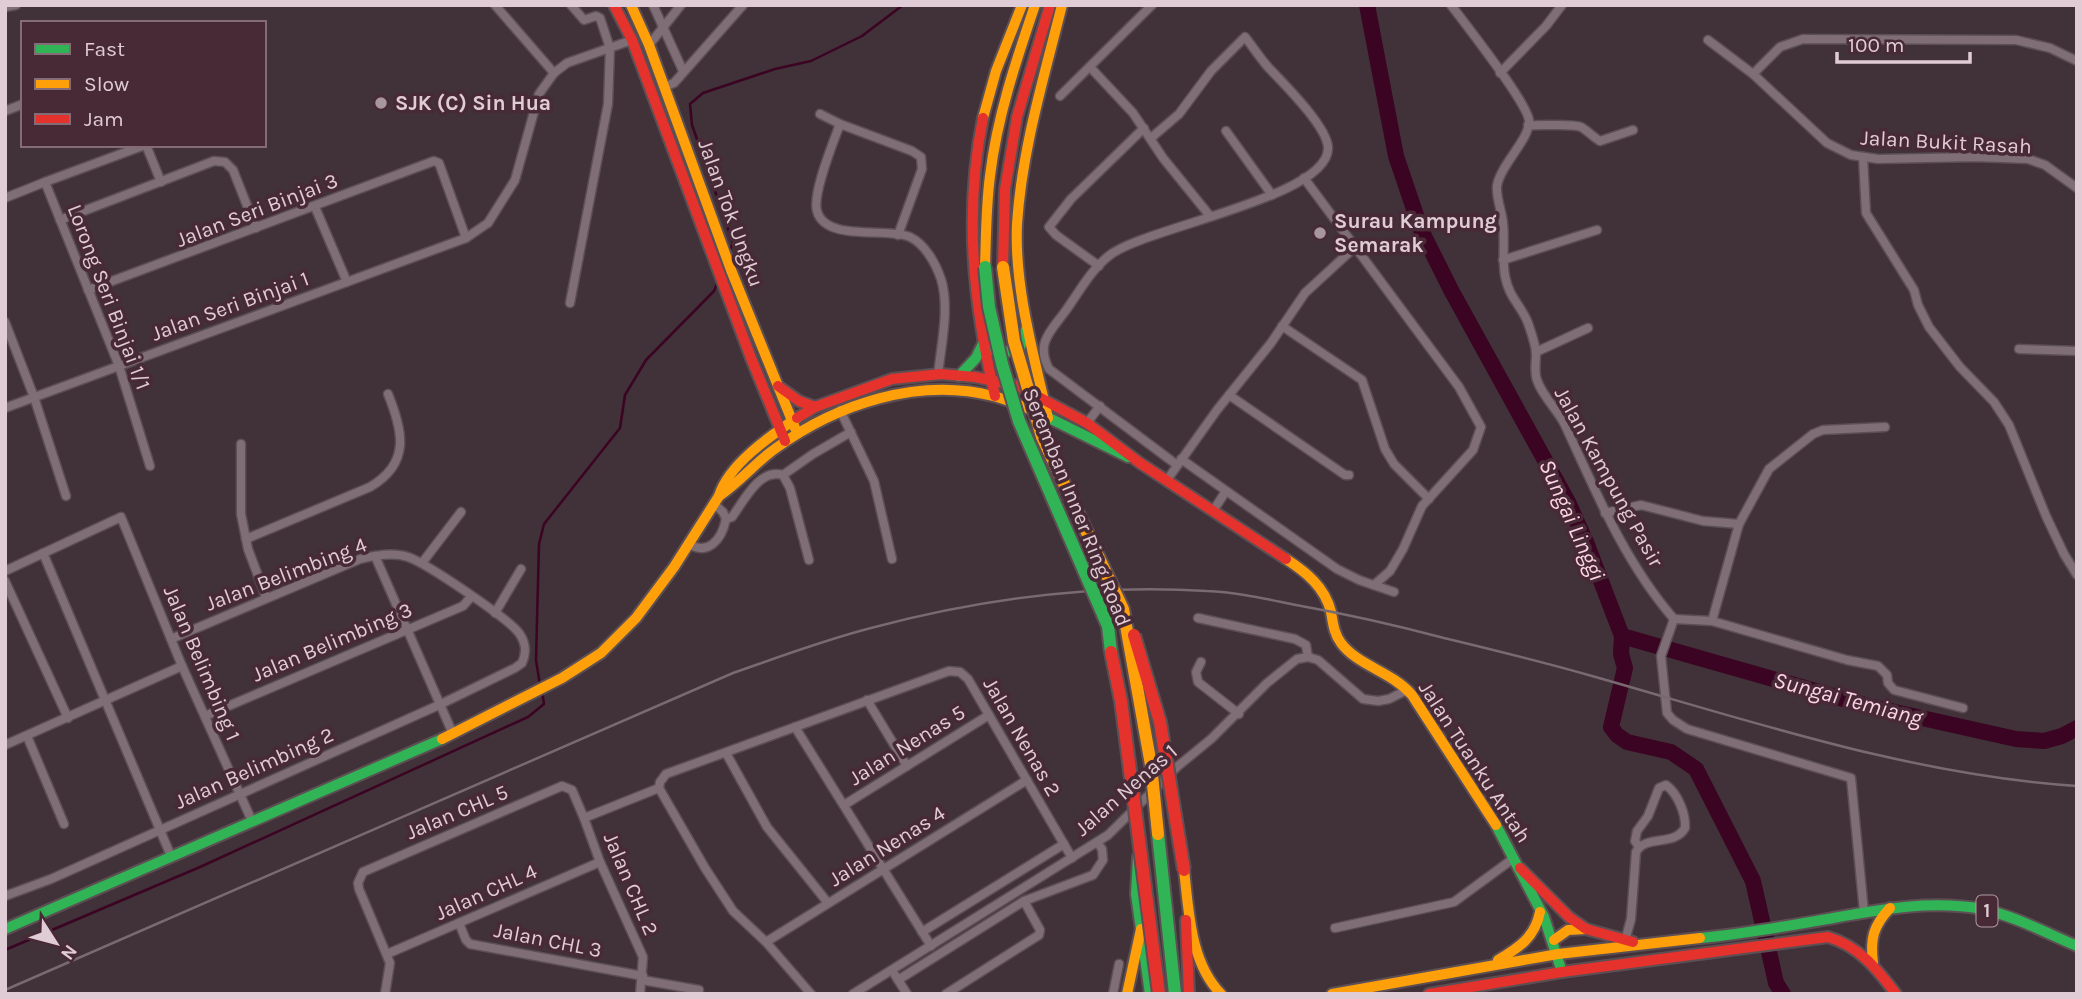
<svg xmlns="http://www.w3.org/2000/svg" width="2082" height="999" viewBox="0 0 2082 999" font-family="Karla,sans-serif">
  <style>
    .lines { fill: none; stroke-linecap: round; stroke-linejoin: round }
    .stream { stroke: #3b0422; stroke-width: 2.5 }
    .river { stroke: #3b0422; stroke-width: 16 }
    .street-casing { stroke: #5c4f54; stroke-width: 11 }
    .fast-casing { stroke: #5c4f54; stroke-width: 14 }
    .slow-casing { stroke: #5c4f54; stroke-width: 14 }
    .jam-casing { stroke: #5c4f54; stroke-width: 14 }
    .street { stroke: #7f6e75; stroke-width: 8 }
    .fast { stroke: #30b455; stroke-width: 10 }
    .slow { stroke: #ff9f0a; stroke-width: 10 }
    .jam { stroke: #e5322d; stroke-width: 10 }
    .rail { stroke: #786a70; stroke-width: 2.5 }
    .fast-bridge-casing { stroke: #5c4f54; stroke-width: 16; stroke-linecap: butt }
    .slow-bridge-casing { stroke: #5c4f54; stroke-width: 16; stroke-linecap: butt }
    .jam-bridge-casing { stroke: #5c4f54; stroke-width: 16; stroke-linecap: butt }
    .fast-bridge { stroke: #30b455; stroke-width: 12 }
    .slow-bridge { stroke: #ff9f0a; stroke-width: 12 }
    .jam-bridge { stroke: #e5322d; stroke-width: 12 }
    .poi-dot { fill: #a8969d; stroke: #482a37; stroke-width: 2.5 }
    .labels { text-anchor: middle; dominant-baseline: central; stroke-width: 7; stroke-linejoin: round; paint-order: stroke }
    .shield { fill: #482a37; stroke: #b29ba5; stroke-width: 2 }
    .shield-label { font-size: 19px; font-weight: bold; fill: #e0ccd4 }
    .poi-label { font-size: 21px; font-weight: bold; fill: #e0ccd4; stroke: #482a37; text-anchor: start }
    .street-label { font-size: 21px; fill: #e0ccd4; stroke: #482a37 }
    .water-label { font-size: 23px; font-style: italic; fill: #fed4e4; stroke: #482a37 }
  </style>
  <rect width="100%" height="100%" fill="#413138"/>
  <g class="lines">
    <g class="stream">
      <path d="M729,252L733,243L692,125L690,104L703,93L775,69L811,61L862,36L903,5"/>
      <path d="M540,685L536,660L539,544L544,524L620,428L625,395L646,360L714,291L718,281"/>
      <path d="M5,950L200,867L528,717L544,704L542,691"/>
    </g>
    <g class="river">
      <path d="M1367,5L1396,156L1421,230L1451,290L1568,502L1586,542L1622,636L1621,654L1625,668L1611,727L1617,735L1627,742L1671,752L1696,769L1753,881L1776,983L1783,994"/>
      <path d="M1622,636L1868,706L2016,739L2044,741L2062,736L2077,728"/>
    </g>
    <g class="street-casing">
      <g id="street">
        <path d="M495,5L554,73"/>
        <path d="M653,5L683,71"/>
        <path d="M1451,5C1466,25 1526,101 1529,120C1531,138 1500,165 1497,186C1496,199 1502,211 1503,223C1505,241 1502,258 1505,276C1509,298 1521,305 1528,323C1531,332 1536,345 1536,354C1536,363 1534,372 1537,380C1542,396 1558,410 1565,425C1596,492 1625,563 1674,619"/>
        <path d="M5,7L16,5"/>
        <path d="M1708,40L1753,74L1827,143L1851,155L1878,159L1975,157L2028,159L2045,165L2077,188"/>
        <path d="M649,45L681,5"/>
        <path d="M1090,67L1133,113L1163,158L1210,216"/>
        <path d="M1500,73L1546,26L1562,5"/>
        <path d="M1753,74L1780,47L1803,39L2016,40L2050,48L2077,61"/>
        <path d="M664,87L674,83L743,5"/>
        <path d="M1060,96L1152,5"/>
        <path d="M5,111L23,104"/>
        <path d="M820,114L840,124L912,151L921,157L922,169L898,235"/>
        <path d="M840,124C833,143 812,194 817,211C825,242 887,227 910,237C925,244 936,264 941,279C950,308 941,345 938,375"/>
        <path d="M1528,125C1541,126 1572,123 1581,127C1588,131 1593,137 1600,141L1633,130"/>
        <path d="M1226,131L1272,195"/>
        <path d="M1151,138L1179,114L1211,71L1245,37C1253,47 1260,58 1268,67C1283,83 1326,125 1328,147C1331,197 1146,227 1110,255C1091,269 1078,294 1064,313C1049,333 1036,344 1049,369L1177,465"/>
        <path d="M146,145L161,182"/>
        <path d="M1863,157L1866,213L1914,290L1918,305L1929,327L1960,367L1994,402L2009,425L2046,516L2064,554L2077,575"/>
        <path d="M1304,178L1459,387L1481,427L1473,450L1422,506L1403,549L1390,571L1374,585"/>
        <path d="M45,182L145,145"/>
        <path d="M5,198L45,182L119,366L150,466"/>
        <path d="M315,207L347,282"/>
        <path d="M60,220L214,161L225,162L233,170L256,228"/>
        <path d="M1503,260L1597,230"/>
        <path d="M1099,266L1056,235L1049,227L1071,199L1144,128"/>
        <path d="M88,290L434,161L439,163L466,238"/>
        <path d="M570,303L608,104L610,48L600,18L596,16L584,20L571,5"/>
        <path d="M5,322L34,397L66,496"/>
        <path d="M1282,326L1362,380L1385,449L1394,464L1429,499"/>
        <path d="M2019,349L2077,351"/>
        <path d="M1536,352L1588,328"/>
        <path d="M1229,395L1345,475H1349"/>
        <path d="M5,408L466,238L488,223L515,180L539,94L554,73L567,63L632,40"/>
        <path d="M840,410L874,481L892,559"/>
        <path d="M1087,423L1100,406"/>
        <path d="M241,444V514L248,549L266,597"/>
        <path d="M1181,459L1337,569L1359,580L1394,592"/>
        <path d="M783,475L813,454L851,432"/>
        <path d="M1167,480L1217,410L1271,343L1305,293L1355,247"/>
        <path d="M1213,511L1226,491"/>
        <path d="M1605,513L1641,505L1703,521L1739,524L1769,469L1813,434L1823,430L1885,427"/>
        <path d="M726,519L732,517C744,501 759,468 783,475L790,488L809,560"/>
        <path d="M246,539L370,487C411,463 403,431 388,394"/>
        <path d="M688,543C708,557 722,539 726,519L723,512L714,504"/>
        <path d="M43,553L171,856"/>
        <path d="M375,556L453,734"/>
        <path d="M422,563L461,512"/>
        <path d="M5,571L121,517L182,666L252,821"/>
        <path d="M5,581L68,718"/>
        <path d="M495,613L521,569"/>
        <path d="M1198,618L1295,639L1306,645L1308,657"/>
        <path d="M1674,619L1661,656L1667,713L1673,720L1687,729L1851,778L1864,912"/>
        <path d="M1674,619L1712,621L1847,660L1878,666L1887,675L1888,683L1894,690L1963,708"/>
        <path d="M1712,621L1739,524"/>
        <path d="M1201,662L1196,672L1198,682L1239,714"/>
        <path d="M867,700L907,766"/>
        <path d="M205,716L463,606L471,597"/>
        <path d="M795,727L931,946"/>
        <path d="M27,736L64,824"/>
        <path d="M5,745L182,666"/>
        <path d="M726,753L767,827L828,903"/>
        <path d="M844,805L989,715"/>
        <path d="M584,818L659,788"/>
        <path d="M5,896L51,879L439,705L515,668L522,663C527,652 526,643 519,633C509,619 426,563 408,557C393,552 376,555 360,559L171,639"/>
        <path d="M459,923L466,940L470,944L643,976"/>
        <path d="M1335,928L1454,902L1514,858"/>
        <path d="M922,932L1064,844"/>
        <path d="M1625,941L1631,919L1636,852C1646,834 1674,847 1685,828C1686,814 1678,794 1666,785L1659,788L1648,816L1637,831L1635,841L1639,847"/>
        <path d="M766,942L1027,780"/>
        <path d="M387,954L600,862"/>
        <path d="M895,975L907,994"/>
        <path d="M642,980L699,990"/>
        <path d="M898,980L1024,901L1093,875L1103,860L1102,849L1097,842"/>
        <path d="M385,994L390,963L359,889L358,883L363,872L562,786L572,790L584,818L600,862L643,957L640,994"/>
        <path d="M811,994L766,942L733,911L705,868L659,788L660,782L666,774L949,671L960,672L968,679L1072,858"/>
        <path d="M853,994L1108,835L1178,766L1211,739L1267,683L1297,659L1308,657L1318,660L1363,699L1378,701L1389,699L1407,690"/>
        <path d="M946,994L1039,935L1040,930L1024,901"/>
        <path d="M1113,994L1119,964"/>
      </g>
    </g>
    <g class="fast-casing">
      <g id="fast">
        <path d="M959,376L976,358L983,344C995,355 1006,353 1020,348L1027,326"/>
        <path d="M1043,415L1128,457"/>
        <path d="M1496,825L1544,917L1562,972"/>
        <path d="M1138,857L1136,894L1150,994"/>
        <path d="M5,929L442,739"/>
        <path d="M1700,938C1744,934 1788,926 1833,918C1882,909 1932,900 1982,909C2015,916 2046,933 2077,946"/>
      </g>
    </g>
    <g class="slow-casing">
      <g id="slow">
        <path d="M631,5L649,45L731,270L795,428"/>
        <path d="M983,118L996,71L1022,5"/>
        <path d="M985,267C986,236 986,206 990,176C997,117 1016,61 1035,5"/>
        <path d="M1048,418C1034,356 1014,287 1017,224C1022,149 1044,77 1062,5"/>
        <path d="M719,496C740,482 756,462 776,448C837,404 918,377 993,396C1010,400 1027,408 1043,415"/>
        <path d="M1286,559C1306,572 1325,587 1331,612C1333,623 1334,634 1341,643C1358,666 1391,671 1412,695L1496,825"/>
        <path d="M442,739L562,678L601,653L636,618L674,567L719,496C728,465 770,436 797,418"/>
        <path d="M1184,870C1189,912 1190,962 1221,994"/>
        <path d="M1554,940L1568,930L1586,929"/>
        <path d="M1498,960C1519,948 1535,937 1540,912"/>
        <path d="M1873,963C1870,939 1873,926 1890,908"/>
        <path d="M1127,994L1141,929"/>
        <path d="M1332,994L1558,954L1700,938"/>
      </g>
    </g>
    <g class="jam-casing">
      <g id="jam">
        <path d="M614,5L632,40L751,358L785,441"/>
        <path d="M983,118C964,212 973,303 995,396"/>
        <path d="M1003,267L1005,189L1017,117L1050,5"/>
        <path d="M778,386L799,401L815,407"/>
        <path d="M797,418L815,407L892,379L941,374L975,377L1018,386L1087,423L1140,463L1286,559"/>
        <path d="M1520,868L1569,917L1586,929L1633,942"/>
        <path d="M1186,920L1189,994"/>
        <path d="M1429,994L1562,972L1828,937C1859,946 1877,969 1896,994"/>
      </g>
    </g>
    <use href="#street" class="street"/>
    <use href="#fast" class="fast"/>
    <use href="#slow" class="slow"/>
    <use href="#jam" class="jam"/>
    <path class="rail" d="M5,990L733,673C779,657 824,640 871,628C979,599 1095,584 1207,591C1237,592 1266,599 1296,605C1346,614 1395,625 1444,638C1494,650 1543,662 1592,676C1751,721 1910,775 2077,786"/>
    <g class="fast-bridge-casing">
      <g id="fast-bridge">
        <path d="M985,267L989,307L1002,364L1019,421L1108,626L1111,652"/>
        <path d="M1158,834L1175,994"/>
      </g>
    </g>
    <g class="slow-bridge-casing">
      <path id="slow-bridge" d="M1003,267L1014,341L1042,437L1123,609L1151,765L1158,834"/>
    </g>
    <g class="jam-bridge-casing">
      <g id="jam-bridge">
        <path d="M1134,635L1160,722L1184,870"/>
        <path d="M1111,652L1121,701L1159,994"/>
      </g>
    </g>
    <use href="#fast-bridge" class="fast-bridge"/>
    <use href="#slow-bridge" class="slow-bridge"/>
    <use href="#jam-bridge" class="jam-bridge"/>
  </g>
  <g class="poi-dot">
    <circle cx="381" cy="103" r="7"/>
    <circle cx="1320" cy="233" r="7"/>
  </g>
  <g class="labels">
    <rect class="shield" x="1976.5" y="895.5" width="21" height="31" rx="5"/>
    <g class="shield-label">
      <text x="1987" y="911">1</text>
    </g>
    <g class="poi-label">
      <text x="395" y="103">SJK (C) Sin Hua</text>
      <text x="1334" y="221">Surau Kampung<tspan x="1334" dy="24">Semarak</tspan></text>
    </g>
    <g class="street-label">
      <text transform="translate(1946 142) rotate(3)">Jalan Bukit Rasah</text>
      <text transform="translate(257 210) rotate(-21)">Jalan Seri Binjai 3</text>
      <text transform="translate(731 213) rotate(70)">Jalan Tok Ungku</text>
      <text transform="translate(109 297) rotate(69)">Lorong Seri Binjai 1/1</text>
      <text transform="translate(230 306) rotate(-20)">Jalan Seri Binjai 1</text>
      <text transform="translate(1609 477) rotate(61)">Jalan Kampung Pasir</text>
      <text transform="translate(1077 507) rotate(68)">Seremban Inner Ring Road</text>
      <text transform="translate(286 574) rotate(-21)">Jalan Belimbing 4</text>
      <text transform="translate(332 642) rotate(-23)">Jalan Belimbing 3</text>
      <text transform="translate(202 663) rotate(67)">Jalan Belimbing 1</text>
      <text transform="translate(1022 737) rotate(60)">Jalan Nenas 2</text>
      <text transform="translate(907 745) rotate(-32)">Jalan Nenas 5</text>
      <text transform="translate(1475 762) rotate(57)">Jalan Tuanku Antah</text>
      <text transform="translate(254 768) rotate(-24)">Jalan Belimbing 2</text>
      <text transform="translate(1126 790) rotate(-41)">Jalan Nenas 1</text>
      <text transform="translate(457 812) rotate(-23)">Jalan CHL 5</text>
      <text transform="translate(887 846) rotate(-32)">Jalan Nenas 4</text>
      <text transform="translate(631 884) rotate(67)">Jalan CHL 2</text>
      <text transform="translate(486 892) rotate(-24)">Jalan CHL 4</text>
      <text transform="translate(548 940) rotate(11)">Jalan CHL 3</text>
    </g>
    <g class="water-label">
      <text transform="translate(1572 520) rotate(66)">Sungai Linggi</text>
      <text transform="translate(1848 699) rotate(15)">Sungai Temiang</text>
    </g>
  </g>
  <rect width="2082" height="999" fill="none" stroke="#e0ccd4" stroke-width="14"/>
  <rect x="21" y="21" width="245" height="126" fill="#482a37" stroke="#856b76" stroke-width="2"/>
  <rect x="35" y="44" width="35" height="10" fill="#30b455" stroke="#856b76" stroke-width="2"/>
  <text x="84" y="56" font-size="21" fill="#e0ccd4">Fast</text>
  <rect x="35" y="79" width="35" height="10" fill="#ff9f0a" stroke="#856b76" stroke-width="2"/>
  <text x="84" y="91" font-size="21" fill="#e0ccd4">Slow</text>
  <rect x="35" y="114" width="35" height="10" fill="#e5322d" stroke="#856b76" stroke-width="2"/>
  <text x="84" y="126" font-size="21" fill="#e0ccd4">Jam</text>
  <g transform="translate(56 943) rotate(126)" stroke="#482a37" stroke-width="5" paint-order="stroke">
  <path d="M0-5L12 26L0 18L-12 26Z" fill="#e0ccd4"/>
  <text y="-10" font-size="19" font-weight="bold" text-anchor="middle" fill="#e0ccd4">N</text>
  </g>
  <path d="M1837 52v10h133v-10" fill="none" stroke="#e0ccd4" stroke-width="3.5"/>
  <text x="1848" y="52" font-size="21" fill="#e0ccd4" stroke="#482a37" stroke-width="5" paint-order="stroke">100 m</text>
</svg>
